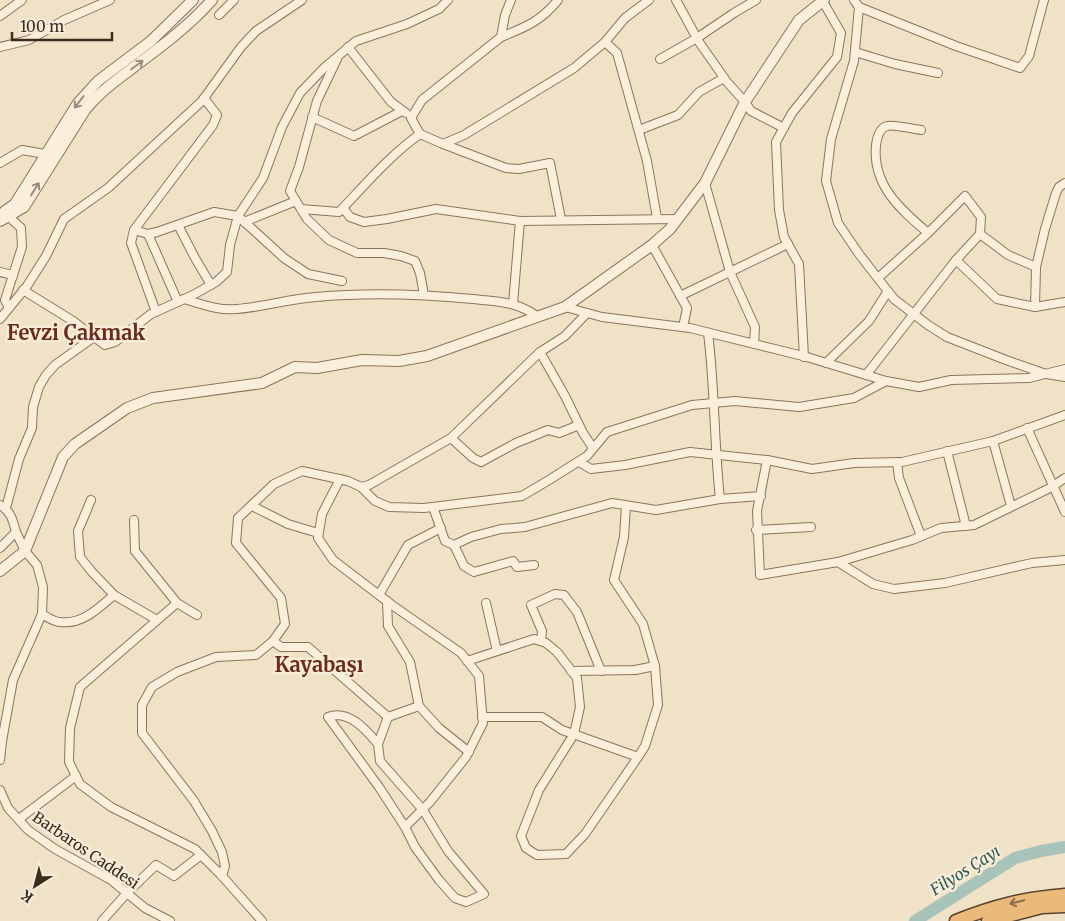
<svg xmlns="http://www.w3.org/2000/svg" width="1065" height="921" viewBox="0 0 1065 921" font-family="Merriweather,serif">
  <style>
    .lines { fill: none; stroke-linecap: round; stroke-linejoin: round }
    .river { stroke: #a8c3ba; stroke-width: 12 }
    .minor-casing { stroke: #8c745b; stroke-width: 10 }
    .tertiary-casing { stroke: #8c745b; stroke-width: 12 }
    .trunk-casing { stroke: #5a422f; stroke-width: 15 }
    .minor { stroke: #faefdb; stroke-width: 8 }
    .tertiary { stroke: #faefdb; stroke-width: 10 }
    .trunk { stroke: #eaba7b; stroke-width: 12 }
    .oneway { stroke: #9b8e7d }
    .oneway2 { stroke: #8a6c48 }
    .labels { text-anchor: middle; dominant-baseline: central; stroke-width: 5; stroke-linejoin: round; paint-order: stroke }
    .street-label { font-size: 15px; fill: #3c2c1f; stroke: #f7ecd7 }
    .water-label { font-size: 16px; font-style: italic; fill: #2e5c58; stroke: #f7ecd7 }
    .district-label { font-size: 20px; font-weight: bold; fill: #6a2b1e; stroke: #f7ecd7 }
  </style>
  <rect width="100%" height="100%" fill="#f0e2c7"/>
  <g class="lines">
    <path class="river" d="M915,921L1015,858L1041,851L1065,847"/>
    <g class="minor-casing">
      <g id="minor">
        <path d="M676,0L699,42L727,82L745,102L751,111L784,128"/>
        <path d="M854,0L859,7L854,61L831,139L826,181L838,223L859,254L894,299L928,325L947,337L1006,360L1046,374L1065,377"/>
        <path d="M859,7L956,46L1020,68L1029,56L1044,0"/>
        <path d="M219,15L234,0"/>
        <path d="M0,16L22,0"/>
        <path d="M501,37C526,27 541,21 558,0"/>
        <path d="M605,42L617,53L647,161L657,218"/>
        <path d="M0,47L29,40L64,20L110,0"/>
        <path d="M348,47L391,102L406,113"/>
        <path d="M855,52L895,64L938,73"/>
        <path d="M337,59L317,101L299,167L290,191L307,219L329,240L357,253H384L401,256L415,261L420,273L424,295"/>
        <path d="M660,59L697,38L734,13L756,0"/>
        <path d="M312,117L354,136L402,111"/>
        <path d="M639,130L678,115L699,92L724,78"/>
        <path d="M921,130C912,129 894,124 887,126C879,128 877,138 876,145C872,185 900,209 928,233"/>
        <path d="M420,134L443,144L464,135L574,68L605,42L625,18L649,0"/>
        <path d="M443,144L506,168L519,169L550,163L561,219"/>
        <path d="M0,163L22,150L45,154"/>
        <path d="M705,183L730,272L755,327L754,344"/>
        <path d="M343,208L350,217L364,222L387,219L436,209L520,221L678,219"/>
        <path d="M301,209L339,212C365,185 389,156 420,134L411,118L422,100L501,37L505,15L511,0"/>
        <path d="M0,213L4,212L21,228L22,247L5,300L9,308"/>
        <path d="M244,222L296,201"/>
        <path d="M178,225L195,258L211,285"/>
        <path d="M134,230L148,234L157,232L214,212L238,216L284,258L308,274L342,281"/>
        <path d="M148,234L178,302"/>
        <path d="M980,234L1008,255L1036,267"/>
        <path d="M652,245L687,308L683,327"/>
        <path d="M956,260L997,299L1035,307L1065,302"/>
        <path d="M0,272L13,275"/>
        <path d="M23,290L73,321L105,345L115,342L151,314L193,295L216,282L227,272L230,245L238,216L263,178L282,127L300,93L325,67L356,41L407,24L439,9L448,0"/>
        <path d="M680,296L788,244"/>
        <path d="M184,299C201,304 219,311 237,309C263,307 289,299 316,297C368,292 421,294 473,299C497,302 517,301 538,317"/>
        <path d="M513,304L520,221"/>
        <path d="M565,307L602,317L690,328L807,357L886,381L919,387L951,380L1029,378L1065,369"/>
        <path d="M1035,307L1036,267L1045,229L1056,193L1059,187L1065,183"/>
        <path d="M156,312L131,243L134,230L213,125L217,115L204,98"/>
        <path d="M0,319L27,286L46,256L64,219L108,188L202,101L241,47L256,31L302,0"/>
        <path d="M708,333C715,388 714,444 720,499"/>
        <path d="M540,352L565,396L583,433L593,448"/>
        <path d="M804,357L799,264L784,237L779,210L776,142L792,113L837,57L841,33L822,0"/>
        <path d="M826,363L869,321L888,291"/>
        <path d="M866,375L956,260L980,234L981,217L965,196L928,233L878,278"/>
        <path d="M1027,428L1065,512"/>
        <path d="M451,438L473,458L481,462L516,443L548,430L559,433L579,425"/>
        <path d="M993,441L1011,506"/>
        <path d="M947,451L966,526"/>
        <path d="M767,460L757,511L760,575L838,562L873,584L894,589L945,583L1032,563L1065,560"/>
        <path d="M579,462L591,469L625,465L690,452L767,460L812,469L854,463L902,462L993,441L1065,415"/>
        <path d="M897,462L899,478L921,536"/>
        <path d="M340,479L322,514L318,538L333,560L392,605L461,653L479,676L483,723L466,757L430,802L405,827"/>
        <path d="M361,487L369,485L451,438L540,352L565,336L587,313"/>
        <path d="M91,500L78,531L80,557L92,572L114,595L157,620"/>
        <path d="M0,505C11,511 13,521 16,532L0,548"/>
        <path d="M252,506L288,524L318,533"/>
        <path d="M433,507L445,541L454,545L471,537L501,529L525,527L612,503L656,510L720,499L761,496"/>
        <path d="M6,508L19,459L32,428L33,407L39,387L46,375L55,365L94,337"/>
        <path d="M134,520L135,551L177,603L197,615"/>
        <path d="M756,530L811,527"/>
        <path d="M454,545L464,566L474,572L513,561L517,567L534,565"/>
        <path d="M838,562L912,540L941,528L974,525L1050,488L1065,478"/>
        <path d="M379,595L408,545L441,528"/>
        <path d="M387,601L388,626L410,662L419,706L439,728L469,752"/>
        <path d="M177,603L80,687L70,728L69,762L80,784L111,807L195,849L222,876L262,921"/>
        <path d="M486,603L497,651"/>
        <path d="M42,614C47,617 54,622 60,622C82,625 99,608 114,595"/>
        <path d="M273,641L281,647H308L388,717L419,706"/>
        <path d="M541,641L542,631L531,605L555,594L564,595L577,612L601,671"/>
        <path d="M467,661L534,639L546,643L557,652L577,678L580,707L574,734L539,790L521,836L526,848L537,855L566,854L585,834L638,757L645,746L658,705L655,666L643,624L614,580L624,537L626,506"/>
        <path d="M571,671L635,670L655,666"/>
        <path d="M482,717H542L562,730L638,757"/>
        <path d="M378,744C366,730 349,709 328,717L379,787L405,827L415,847L439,880L455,898L466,902L484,894L448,851L423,810L380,761L378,744L388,717"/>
        <path d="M0,760L2,741L13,680L42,614L43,587L37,565L25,551L16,532"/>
        <path d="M0,790L8,808L28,830L55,849L111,880L145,908L170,921"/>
        <path d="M19,819L76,776"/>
        <path d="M222,876L225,866L222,852L212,831L194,801L142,733V705L152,687L177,672L216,657L256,655L273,641L285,624L281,598L236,543L238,518L274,484L302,471L348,481L361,487L375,501L389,507L424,508L522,496L549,480L587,456L607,432L692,405L735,401L799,407L854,398L886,381"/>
        <path d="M102,921L127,893L156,865L174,876L201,855"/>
      </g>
    </g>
    <g class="tertiary-casing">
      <g id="tertiary">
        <path d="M5,211L15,204L78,103L98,81L151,41L193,0"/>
        <path d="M0,221L24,207L85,110C99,92 117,80 135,66C162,46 190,25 212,0"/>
        <path d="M0,571L25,551L63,457L75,444L127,408L153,398L262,383L295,367L317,368L362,360L399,361L427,356L565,307L652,245L670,229L705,183L745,102L799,20L824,0"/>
      </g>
    </g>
    <g class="trunk-casing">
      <g id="trunk">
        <path d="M956,921C993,906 1025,898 1065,895"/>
        <path d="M988,921L1042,907L1065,906"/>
      </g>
    </g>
    <use href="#minor" class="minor"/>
    <use href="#tertiary" class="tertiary"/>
    <use href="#trunk" class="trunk"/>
  </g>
  <defs><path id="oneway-shaft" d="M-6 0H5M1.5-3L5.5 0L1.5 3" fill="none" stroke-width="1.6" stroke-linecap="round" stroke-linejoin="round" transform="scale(1.25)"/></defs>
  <g class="oneway">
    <use href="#oneway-shaft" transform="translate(137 65) rotate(-37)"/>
    <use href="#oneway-shaft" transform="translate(79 102) rotate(128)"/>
    <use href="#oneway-shaft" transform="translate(35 189) rotate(-58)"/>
  </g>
  <use class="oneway2" href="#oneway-shaft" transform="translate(1017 902) rotate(166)"/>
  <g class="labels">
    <g class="street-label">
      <text transform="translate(86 850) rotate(34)">Barbaros Caddesi</text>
    </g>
    <g class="water-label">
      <text transform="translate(965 870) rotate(-32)">Filyos Çayı</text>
    </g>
    <g class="district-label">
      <text x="76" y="332">Fevzi Çakmak</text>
      <text x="319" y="664">Kayabaşı</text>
    </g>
  </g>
  <g transform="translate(35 886) rotate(216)" stroke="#f7ecd7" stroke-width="4" paint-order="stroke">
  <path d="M0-4L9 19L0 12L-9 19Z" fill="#3c2c1f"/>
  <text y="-8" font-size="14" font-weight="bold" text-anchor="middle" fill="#3c2c1f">K</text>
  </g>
  <path d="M12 32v8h100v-8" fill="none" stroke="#3c2c1f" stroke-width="2.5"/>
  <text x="20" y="32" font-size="15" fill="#3c2c1f" stroke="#f7ecd7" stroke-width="4" paint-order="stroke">100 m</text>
</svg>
